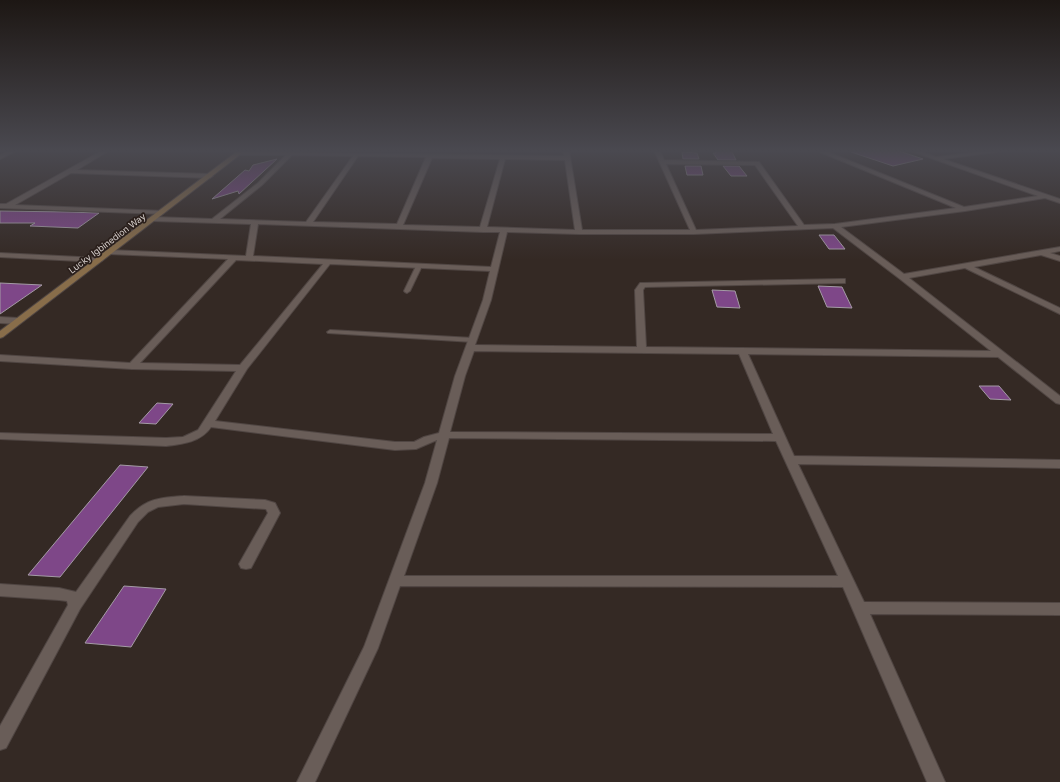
<svg xmlns="http://www.w3.org/2000/svg" width="1060" height="782" viewBox="0 0 1060 782" font-family="Inter,sans-serif">
  <style>
    .building { fill: #7e4788; stroke: #a49ba5 }
    .lines { fill: none; stroke-linecap: round; stroke-linejoin: round }
    .lane-casing { stroke: #504643; stroke-width: 2 }
    .street-casing { stroke: #504643; stroke-width: 2 }
    .secondary-casing { stroke: #504643; stroke-width: 2 }
    .lane { fill: #695d58; fill-rule: evenodd }
    .street { fill: #695d58; fill-rule: evenodd }
    .secondary { fill: #886d4a; fill-rule: evenodd }
    .labels { text-anchor: middle; dominant-baseline: central; stroke-width: 3.5; stroke-linejoin: round; paint-order: stroke }
    .far-street-label { font-size: 9px; fill: #d7d0cd; stroke: #2a1f1b }
  </style>
  <rect width="100%" height="100%" fill="#342924"/>
  <g class="building">
    <path d="M715,150H731L736,160H718L713,153H716Z"/>
    <path d="M852,150H896L923,159L893,166L851,152Z"/>
    <path d="M682,152L697,153L699,159H683Z"/>
    <path d="M277,159L239,194L238,191L212,199L245,170L249,171L253,165Z"/>
    <path d="M685,166H701L703,175H687Z"/>
    <path d="M723,166H739L747,176H731Z"/>
    <path d="M0,211L68,212L99,213L78,228L30,226L35,223H0Z"/>
    <path d="M819,235H834L845,249H829Z"/>
    <path d="M0,283L42,285L0,314Z"/>
    <path d="M818,286L842,287L852,308L827,307Z"/>
    <path d="M712,290L735,291L740,308L717,307Z"/>
    <path d="M979,386H999L1011,400L990,399Z"/>
    <path d="M157,403L173,404L156,424L139,423Z"/>
    <path d="M120,465L148,467L60,577L28,575Z"/>
    <path d="M124,586L166,589L131,647L85,643Z"/>
  </g>
  <g class="lines">
    <g class="lane-casing">
      <g id="lane">
        <path d="M419,264L422,266L410,291L407,293L405,292L404,291L416,266Z"/>
        <path d="M330,330L473,338L476,340L473,342L328,333L327,332Z"/>
      </g>
    </g>
    <g class="street-casing">
      <g id="street">
        <path d="M10,150H18L0,159V155Z"/>
        <path d="M103,150H110L77,170L210,174L213,176L210,178L71,173L15,205L164,211L165,212L162,214L0,208V204H6Z"/>
        <path d="M563,150H569L582,230H690L654,150H660L664,160L759,162L804,225L835,224L956,208L815,150H823L964,207L1038,196L908,150H917L936,157L993,150H1011L943,159L1060,199V203L1045,198L965,211L841,227L904,274L1060,247V251L1050,253L1060,256V261L1041,255L974,267L1060,308V314L965,268L909,278L1060,396V404L1056,403L998,357L748,354L794,456L1060,460V468L798,464L864,602L1060,603V615L870,614L945,782H927L843,587L400,586L378,648L315,782H297L364,647L425,483L437,440L416,449L395,450L211,427C201,442 183,444 166,446L0,439V433L166,438L183,437L198,430L236,371L132,369L0,361V355L130,363L228,259L109,254L105,252L109,250L246,256L251,224L153,221L150,219L153,217L212,219L258,183L286,155H239L237,154V152L564,156ZM292,155L353,156L306,222L220,219L262,185ZM358,156L426,157L397,224L313,222ZM432,158L500,159L480,227L403,225ZM505,159L565,160L575,230L487,227ZM666,164L755,165L798,226L696,230ZM258,224L483,232H500L491,267L253,256ZM833,228L900,279L991,351L646,347L643,290L645,287L845,283V279H842L643,283H640L635,290L637,347L475,345L491,300L507,232L579,234H694ZM236,260L323,264L240,365L140,363ZM330,264L490,271L483,300L455,376L439,433L424,437L414,442H395L215,421L247,369ZM474,351L739,354L773,434L450,432L465,376ZM449,438L776,441L838,576H404L437,483Z"/>
        <path d="M0,253L99,258L103,260L99,262L0,257Z"/>
        <path d="M0,317L18,318L22,321L18,324L0,323Z"/>
        <path d="M184,496L265,500L275,503L280,513L251,568L246,569L241,568L239,564L268,513L266,509L184,504L158,507L148,512L138,522L80,609L6,748L0,750V726L68,605L67,601L59,600L0,596V584L59,588L76,592L130,516C147,498 160,498 184,496Z"/>
      </g>
    </g>
    <g class="secondary-casing">
      <path id="secondary" d="M239,150H246L3,337L0,338V331Z"/>
    </g>
    <use href="#lane" class="lane"/>
    <use href="#street" class="street"/>
    <use href="#secondary" class="secondary"/>
  </g>
  <linearGradient id="sky" x2="0" y2="1"><stop stop-color="#1d1714"/><stop offset="0.58" stop-color="#4a4950"/><stop offset="1" stop-color="#4a4950" stop-opacity="0"/></linearGradient>
  <rect width="1060" height="260" fill="url(#sky)"/>
  <g class="labels">
    <g class="far-street-label">
      <text transform="translate(107 243) rotate(-37)">Lucky Igbinedion Way</text>
    </g>
  </g>
</svg>
